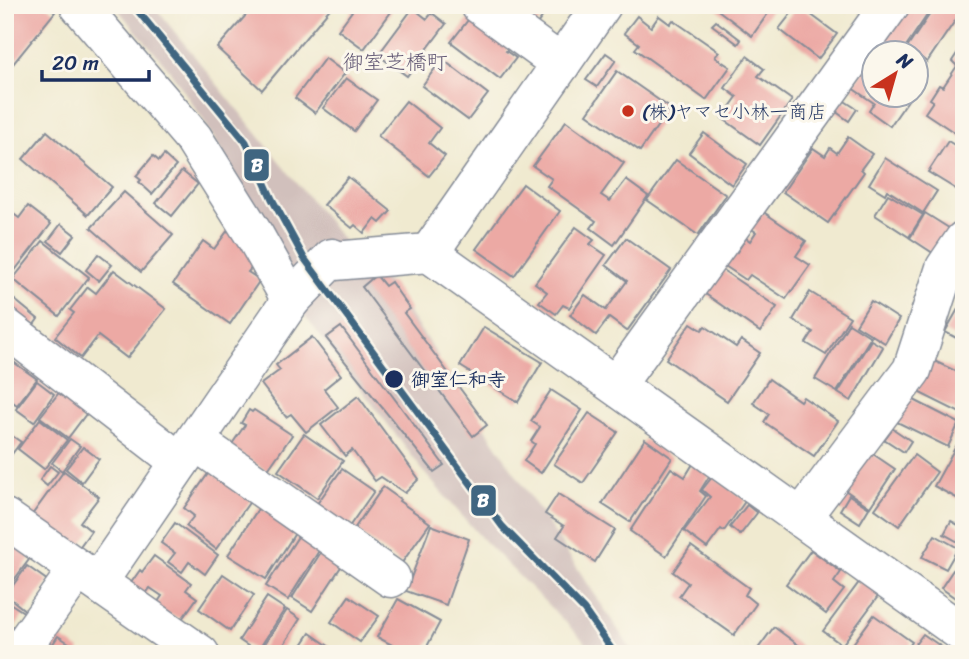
<svg xmlns="http://www.w3.org/2000/svg" width="969" height="659" viewBox="0 0 969 659" font-family="Sriracha,'Klee One',sans-serif">
  <style>
    .industrial { fill: #d1c0bc }
    .building { fill: #eca9a4 }
    .lines { fill: none; stroke-linecap: round; stroke-linejoin: round }
    .minor-casing { stroke: #868c97; stroke-width: 41 }
    .minor { stroke: #fff; stroke-width: 38 }
    .tram-1-casing { stroke: #fbf7ec; stroke-width: 12 }
    .tram-1 { stroke: #406681; stroke-width: 7 }
    .poi-dot { fill: #c8321e; stroke: #fbf7ec; stroke-width: 2.5 }
    .stop-dot { fill: #1b2f5e; stroke: #fbf7ec; stroke-width: 2.5 }
    .labels { text-anchor: middle; dominant-baseline: central; stroke-width: 6; stroke-linejoin: round; paint-order: stroke }
    .poi-label { font-size: 19px; fill: #1b2f5e; stroke: #fbf7ec; text-anchor: start }
    .stop-label { font-size: 19px; font-weight: bold; fill: #1b2f5e; stroke: #fbf7ec; text-anchor: start }
    .neighbourhood-label { font-size: 21px; fill: #645a76; stroke: #fbf7ec }
    .line-badge { stroke: #fbf7ec; stroke-width: 2.5 }
    .badge-label { font-size: 19px; text-anchor: middle; font-weight: bold; fill: #fff }
  </style>
  <rect width="100%" height="100%" fill="#fbf7ec"/>
  <filter id="ink" filterUnits="userSpaceOnUse"><feTurbulence type="fractalNoise" baseFrequency=".0143" numOctaves="2"/><feDisplacementMap in="SourceGraphic" scale="14" xChannelSelector="R" yChannelSelector="G"/><feConvolveMatrix kernelMatrix="1 2 1 2 8 2 1 2 1" color-interpolation-filters="sRGB"/></filter>
  <filter id="wash" filterUnits="userSpaceOnUse"><feTurbulence type="fractalNoise" baseFrequency=".00686" numOctaves="4" result="noise"/><feDisplacementMap in="SourceGraphic" scale="28" xChannelSelector="R" yChannelSelector="G"/><feGaussianBlur stdDeviation="1.57" result="paint"/><feColorMatrix in="noise" values="0 0 0 0 0 0 0 0 0 0 0 0 0 0 0 0 0 1.4 0 .05"/><feComposite in="paint" operator="in"/></filter>
  <g filter="url(#wash)">
    <rect width="100%" height="100%" fill="#f0ead0"/>
    <path class="industrial" d="M114,5H153L363,265L385,278L438,356V368L489,434L634,654H597L485,542L428,477L302,312L290,270L204,121L168,68Z"/>
    <g id="blocks">
      <g class="building">
        <path d="M14,5H46L55,12L5,74V17Z"/>
        <path d="M255,5H333L262,90L217,48Z"/>
        <path d="M350,5H396L364,49L338,30L352,11L348,8Z"/>
        <path d="M511,5H551L537,24Z"/>
        <path d="M716,5H774L752,36L714,7Z"/>
        <path d="M798,5L837,34L818,59L779,29Z"/>
        <path d="M905,5H934L902,52H888L878,46Z"/>
        <path d="M936,5H951L961,12L927,62L907,48Z"/>
        <path d="M413,8L427,19L432,13L446,24L407,76L378,55Z"/>
        <path d="M472,15L511,45L506,51L516,58L500,79L451,42Z"/>
        <path d="M637,16L651,27L659,16L670,24L673,20L719,52L715,57L730,67L706,100L635,49L639,44L624,33Z"/>
        <path d="M716,21L741,40L738,44L712,25Z"/>
        <path d="M960,49L964,51V139L925,113L933,101L930,99L939,85L943,87L957,66L952,61Z"/>
        <path d="M606,53L616,60L597,87L586,80Z"/>
        <path d="M747,56L764,69L758,76L792,100L760,145L722,118L737,97L725,88Z"/>
        <path d="M325,58L345,73L315,113L295,98Z"/>
        <path d="M442,59L488,94L468,120L422,86Z"/>
        <path d="M867,66L874,71V94L911,96L890,126L869,111L874,103L852,88Z"/>
        <path d="M617,71L670,108L640,151L587,114Z"/>
        <path d="M346,78L377,100L354,131L323,108Z"/>
        <path d="M843,100L857,109L849,121L835,111Z"/>
        <path d="M406,101L440,128L429,143L445,156L429,176L378,136Z"/>
        <path d="M566,121L624,163L601,195L610,201L626,180L648,196L614,245L591,228L596,221L547,186L552,179L533,166Z"/>
        <path d="M47,131L112,187L88,215L23,159Z"/>
        <path d="M704,133L747,164L732,185L689,153Z"/>
        <path d="M848,137L872,154L861,169L864,172L828,223L783,192L813,148L825,156L830,148L837,153Z"/>
        <path d="M948,141L964,151V194L928,172Z"/>
        <path d="M164,155L176,166L152,194L139,182L141,180L136,176L153,156L159,161Z"/>
        <path d="M885,158L937,191L923,213L887,190L885,194L869,184Z"/>
        <path d="M676,160L726,195L698,235L647,200Z"/>
        <path d="M182,171L198,184L172,216L156,203Z"/>
        <path d="M348,177L391,211L380,223L375,219L364,233L355,225L352,228L324,205Z"/>
        <path d="M523,184L560,211L514,276L476,249Z"/>
        <path d="M124,192L173,235L141,272L91,228Z"/>
        <path d="M888,194L923,215L909,237L875,215Z"/>
        <path d="M28,206L51,224L9,278L5,276V219L11,212L19,218Z"/>
        <path d="M762,211L806,241L796,256L810,265L786,299L750,275L746,280L725,266L735,250L737,252L746,238L750,241L756,232L750,228Z"/>
        <path d="M925,213L952,230L936,255L910,238Z"/>
        <path d="M61,224L75,235L62,252L48,241Z"/>
        <path d="M231,226L257,261L248,272L260,280L230,324L173,284L203,241L214,249Z"/>
        <path d="M576,227L594,240L590,244L606,255L569,308L563,305L556,314L539,302L547,292L535,283Z"/>
        <path d="M626,238L671,270L627,331L609,318L596,335L570,315L585,295L606,310L627,281L606,265Z"/>
        <path d="M43,241L89,277L59,316L13,279Z"/>
        <path d="M98,254L112,265L99,281L86,270Z"/>
        <path d="M721,269L777,307L760,332L704,293Z"/>
        <path d="M114,270L166,309L127,358L98,336L81,358L55,337L74,313L70,310L88,287L96,293Z"/>
        <path d="M376,275L385,286L391,282L400,295L410,309L404,313L487,425L473,436L362,287Z"/>
        <path d="M810,292L850,317L826,355L806,343L813,332L793,320Z"/>
        <path d="M15,300L38,319L30,330L6,312Z"/>
        <path d="M871,301L899,319L885,343L856,325Z"/>
        <path d="M958,309L964,312V342L945,332Z"/>
        <path d="M691,323L702,330L705,326L736,347L741,340L760,353L727,401L666,359Z"/>
        <path d="M849,323L871,337L837,392L815,379Z"/>
        <path d="M341,327L444,465L434,472L326,338Z"/>
        <path d="M484,327L542,362L518,402L460,366Z"/>
        <path d="M312,337L341,375L324,389L338,407L306,432L291,414L286,417L261,384L280,370L276,365Z"/>
        <path d="M871,340L883,347L851,401L838,393Z"/>
        <path d="M5,356L37,379L17,405L5,396Z"/>
        <path d="M932,360L964,375V415L916,391Z"/>
        <path d="M769,379L800,401L803,397L838,421L814,456L764,422L769,414L753,403Z"/>
        <path d="M37,381L54,394L34,422L16,409Z"/>
        <path d="M61,390L89,410L68,438L40,417Z"/>
        <path d="M551,390L582,410L541,473L524,461L535,444L531,441L540,427L531,421Z"/>
        <path d="M358,396L419,479L405,493L381,477L375,481L352,450L345,456L321,425Z"/>
        <path d="M910,398L959,423L948,447L897,422Z"/>
        <path d="M249,410L252,412L254,410L292,435L267,471L230,447L245,425L241,423Z"/>
        <path d="M589,413L618,432L583,483L554,464Z"/>
        <path d="M40,419L67,440L44,469L18,449Z"/>
        <path d="M889,426L911,441L904,452L881,437Z"/>
        <path d="M5,431L21,442L5,463Z"/>
        <path d="M304,434L343,461L317,498L278,471Z"/>
        <path d="M70,439L80,446L62,471L52,463Z"/>
        <path d="M645,439L672,458L630,522L602,504Z"/>
        <path d="M956,446L964,450V502L934,486Z"/>
        <path d="M83,447L99,459L82,482L66,469Z"/>
        <path d="M867,450L895,469L870,507L842,488Z"/>
        <path d="M914,455L937,472L899,526L875,509Z"/>
        <path d="M693,464L710,475L700,491L706,496L666,556L630,531L671,468L685,477Z"/>
        <path d="M50,466L58,472L47,486L40,480Z"/>
        <path d="M342,469L374,491L346,531L314,508Z"/>
        <path d="M64,471L99,497L80,522L91,531L75,553L29,519Z"/>
        <path d="M210,471L251,500L216,549L186,526L194,516L184,508Z"/>
        <path d="M713,476L746,500L724,531L721,529L707,548L684,531L710,497L702,490Z"/>
        <path d="M383,487L400,499L399,501L430,523L401,564L354,529Z"/>
        <path d="M558,494L615,530L595,562L557,537L564,526L545,514Z"/>
        <path d="M849,495L869,508L860,523L840,510Z"/>
        <path d="M747,505L757,513L740,535L730,527Z"/>
        <path d="M260,506L297,530L266,579L228,555Z"/>
        <path d="M951,521L964,528L962,544L944,534Z"/>
        <path d="M175,523L218,555L205,574L189,562L182,572L168,562L175,553L161,543Z"/>
        <path d="M431,525L469,539L446,605L406,591Z"/>
        <path d="M299,535L320,549L288,600L266,586Z"/>
        <path d="M935,535L958,548L946,569L922,557Z"/>
        <path d="M5,538L31,557L5,592Z"/>
        <path d="M691,546L749,588L745,595L756,604L734,635L679,596L688,583L673,572Z"/>
        <path d="M323,549L344,562L312,611L292,598Z"/>
        <path d="M811,550L841,572L834,582L844,590L826,614L786,584Z"/>
        <path d="M154,556L191,583L186,590L197,598L182,619L153,609L162,596L150,588L141,601L126,590L140,570L142,572Z"/>
        <path d="M27,566L48,581L26,611L6,595Z"/>
        <path d="M953,570L964,578V604L941,588Z"/>
        <path d="M223,574L254,595L230,631L199,609Z"/>
        <path d="M863,577L882,591L842,645L823,631Z"/>
        <path d="M349,596L379,616L360,642L331,622Z"/>
        <path d="M267,597L285,609L257,652L239,640Z"/>
        <path d="M398,599L440,622L423,654H409L377,637Z"/>
        <path d="M5,600L25,613L14,629L5,623Z"/>
        <path d="M287,610L300,619L278,654H272L262,648Z"/>
        <path d="M874,615L912,642L904,654H850L847,652Z"/>
        <path d="M774,627L801,647L796,654H754Z"/>
        <path d="M310,633L340,654H296Z"/>
        <path d="M923,634L946,650L944,654H908Z"/>
        <path d="M58,636L80,650L78,654H36L40,648L47,653Z"/>
      </g>
    </g>
  </g>
  <g filter="url(#ink)">
    <use href="#blocks" fill-opacity="0" stroke="#868c97" stroke-width="2"/>
    <g class="lines">
      <g class="minor-casing">
        <g id="minor">
          <path d="M79,5L193,138L256,238L291,300"/>
          <path d="M480,5L561,64"/>
          <path d="M429,253L602,5"/>
          <path d="M5,327L180,462"/>
          <path d="M616,385L890,5"/>
          <path d="M195,441L391,578"/>
          <path d="M5,518L200,654"/>
          <path d="M801,518L912,370L945,268L964,240"/>
          <path d="M98,582L291,300L332,258L334,261L429,253L964,634"/>
          <path d="M21,654L29,638L78,569"/>
        </g>
      </g>
      <use href="#minor" class="minor"/>
      <g class="tram-1-casing">
        <path id="tram-1" d="M133,5L246,142L272,199L304,258L502,526L584,610L615,654"/>
      </g>
      <use href="#tram-1" class="tram-1"/>
    </g>
  </g>
  <circle class="poi-dot" cx="628" cy="111" r="7"/>
  <circle class="stop-dot" cx="394" cy="379" r="10"/>
  <g class="labels">
    <g class="poi-label">
      <text x="642" y="111">(株)ヤマセ小林一商店</text>
    </g>
    <g class="stop-label">
      <text x="411" y="379">御室仁和寺</text>
    </g>
    <g class="neighbourhood-label">
      <text x="395" y="62">御室芝橋町</text>
    </g>
  </g>
  <g class="line-badge">
    <rect x="243" y="148" width="27" height="34" rx="7" fill="#406681"/>
    <rect x="470" y="484" width="27" height="33" rx="7" fill="#406681"/>
  </g>
  <g class="badge-label">
    <text x="257" y="172">B</text>
    <text x="483" y="507">B</text>
  </g>
  <rect width="969" height="659" fill="none" stroke="#fbf7ec" stroke-width="28"/>
  <g transform="translate(895 74) rotate(37)"><circle r="33" fill="#fbf7ec" stroke="#a1a7b3" stroke-width="2"/>
  <path d="M0-5L12 26L0 18L-12 26Z" fill="#c8321e"/>
  <text y="-10" font-size="19" font-weight="bold" text-anchor="middle" fill="#1b2f5e">N</text>
  </g>
  <path d="M42 70v10h107v-10" fill="none" stroke="#1b2f5e" stroke-width="3.5"/>
  <text x="52" y="70" font-size="21" fill="#1b2f5e" stroke="#fbf7ec" stroke-width="5" paint-order="stroke">20 m</text>
</svg>
